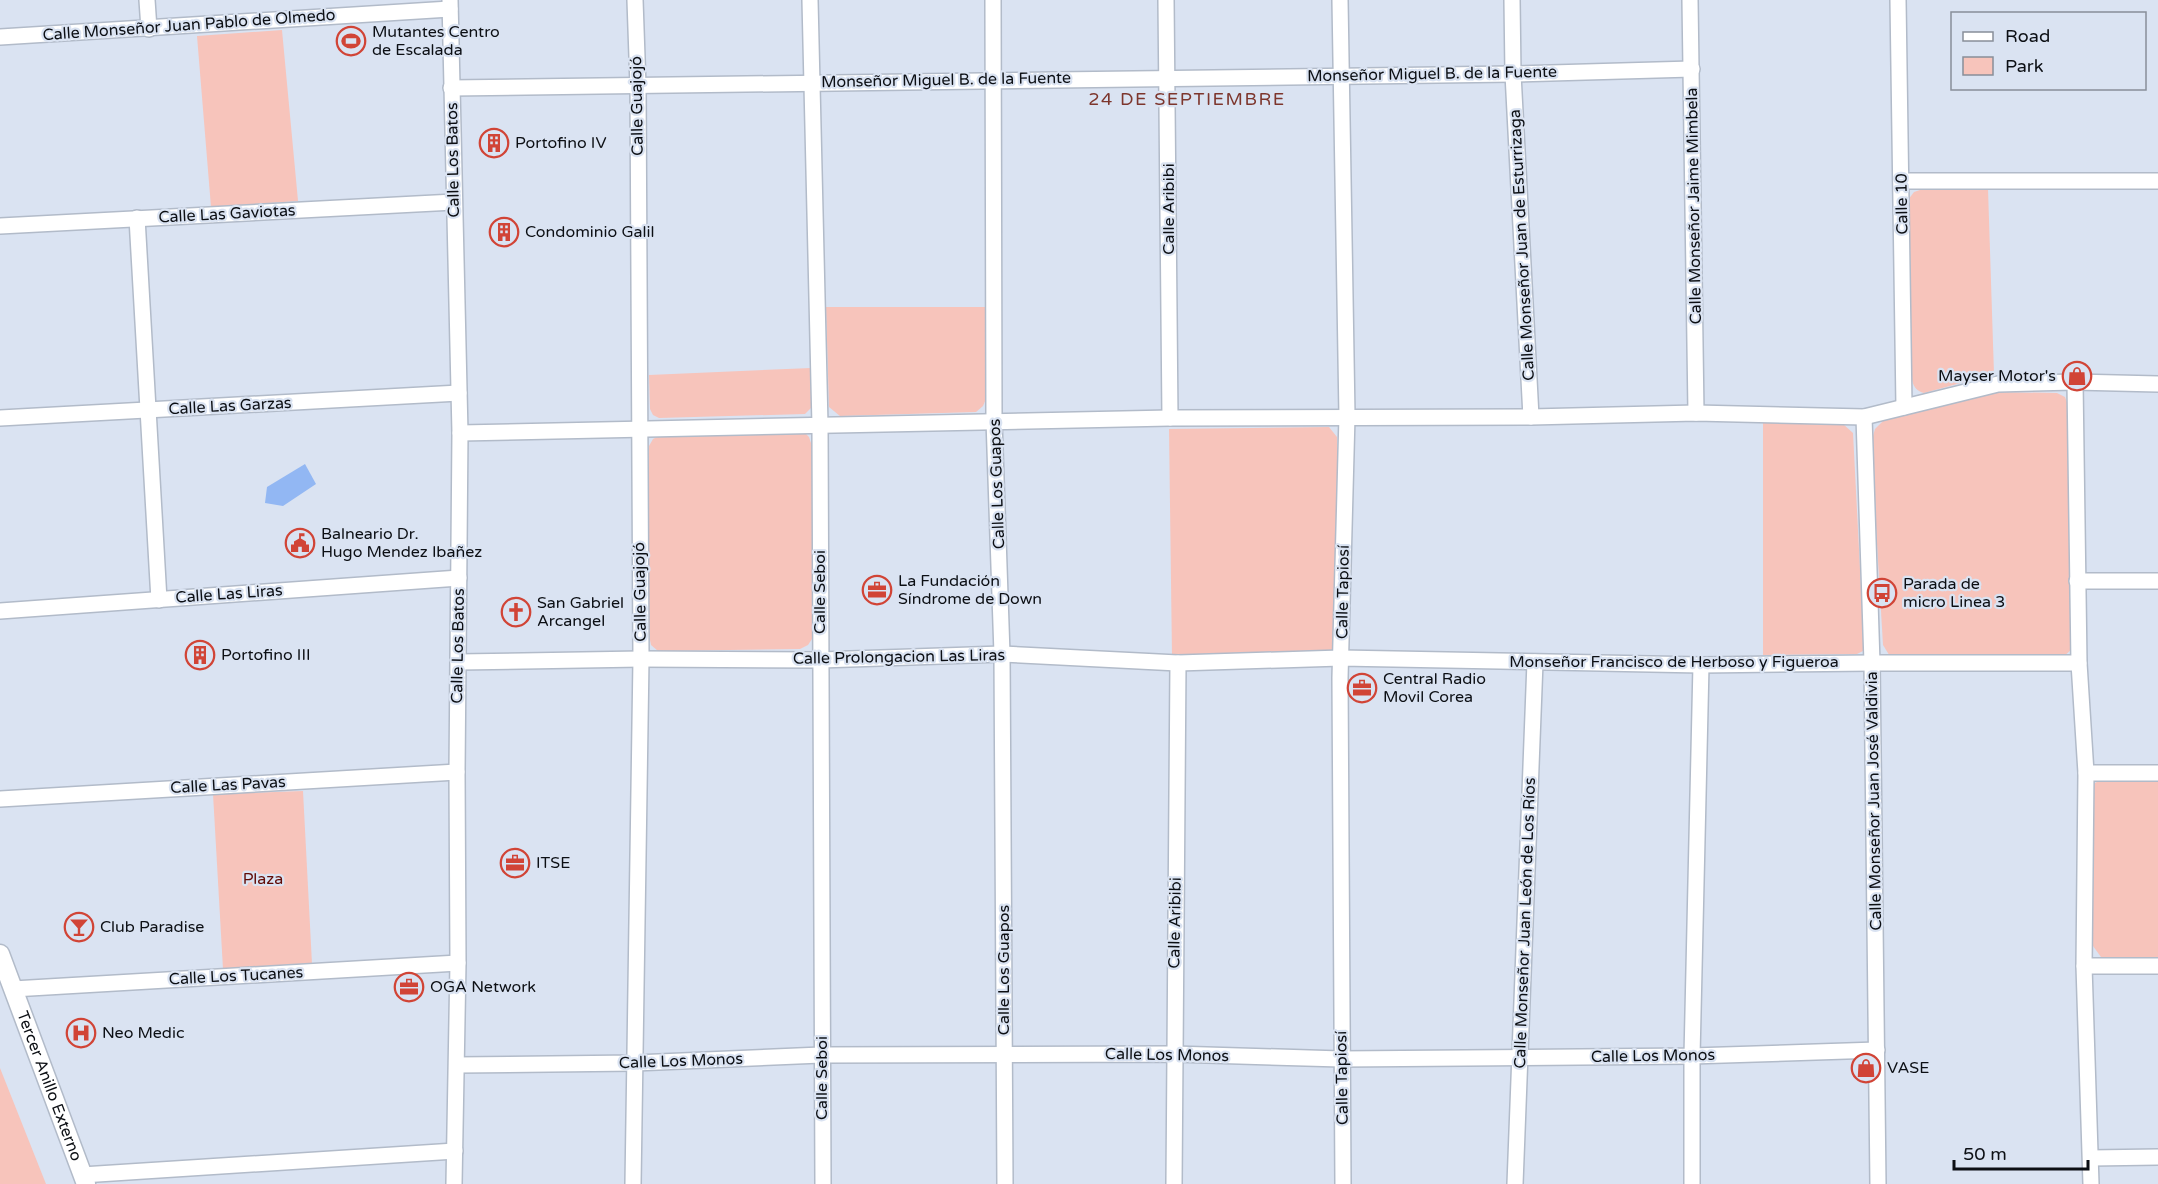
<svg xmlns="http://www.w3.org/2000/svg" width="2158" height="1184" viewBox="0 0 2158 1184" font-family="'Varela Round',sans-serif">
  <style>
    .green { fill: #f7c4bb }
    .water { fill: #92b7f3 }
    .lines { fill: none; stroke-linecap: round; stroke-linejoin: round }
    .minor-casing { stroke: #b2bbc9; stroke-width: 18 }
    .tertiary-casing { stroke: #b2bbc9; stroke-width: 21 }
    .minor { stroke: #fff; stroke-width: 15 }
    .tertiary { stroke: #fff; stroke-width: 18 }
    .labels { text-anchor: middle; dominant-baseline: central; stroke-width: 4.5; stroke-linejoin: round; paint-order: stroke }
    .street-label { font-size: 16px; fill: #0c0f14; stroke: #dae3f2 }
    .poi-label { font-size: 16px; fill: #0c0f14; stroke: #dae3f2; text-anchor: start }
    .park-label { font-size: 16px; fill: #610b06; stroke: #dae3f2 }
    .neighbourhood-label { font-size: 18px; letter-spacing: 1.5px; fill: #7d362d; stroke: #dae3f2 }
  </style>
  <rect width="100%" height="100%" fill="#dae3f2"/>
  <g class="green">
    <path d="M282,30L298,201L211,207L197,36Z"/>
    <path d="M1988,189L1994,374L1924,393C1917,391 1914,388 1912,380L1908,200L1914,192L1920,190Z"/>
    <path d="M826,307H986V399L983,406L976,412L840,416L829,407Z"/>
    <path d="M811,368L812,403L811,408L805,414L659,418L653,415L650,409L649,375Z"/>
    <path d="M1991,392L2057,393L2065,397L2068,405L2072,649L2062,658H1891L1883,645L1871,443L1875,429L1883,421Z"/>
    <path d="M1763,422L1843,424L1853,433L1864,646L1863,651L1857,654L1763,655Z"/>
    <path d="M1329,427L1337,437L1340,645L1333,651L1172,657L1169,429Z"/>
    <path d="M805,433L809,437L813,449L814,636L808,645L800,649L658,651L651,645L649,635V446L653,439L661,435Z"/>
    <path d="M2099,781H2158V957H2101L2093,946L2091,791L2093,784Z"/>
    <path d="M303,791L312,964L223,969L213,794Z"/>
    <path d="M0,1068L46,1184H0Z"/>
  </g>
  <path class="water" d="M305,464L316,484L283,506L265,503L267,487Z"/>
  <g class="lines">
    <g class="minor-casing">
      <g id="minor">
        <path d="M147,0L149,29"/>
        <path d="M450,0L460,433L457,772L458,963L454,1184"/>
        <path d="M810,0L820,425L823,1184"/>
        <path d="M993,0L994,420L1002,654L1005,1184"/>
        <path d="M1166,0L1170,418"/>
        <path d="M1340,0L1347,416L1340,678L1343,1184"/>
        <path d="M1512,0L1513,74L1531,417"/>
        <path d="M1690,0L1696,413"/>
        <path d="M1898,0L1904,407"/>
        <path d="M0,37L450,9"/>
        <path d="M451,88L1513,74L1692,69"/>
        <path d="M1901,181H2158"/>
        <path d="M137,218L159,600"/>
        <path d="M0,226L454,202"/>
        <path d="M2075,382L2079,663L2086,773L2084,966L2091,1184"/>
        <path d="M1864,417L1872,663L1878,1184"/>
        <path d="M0,418L459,393"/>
        <path d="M460,433L1170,418L1531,417L1696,413L1864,417L1998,384L2075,382L2158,384"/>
        <path d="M2077,581H2158"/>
        <path d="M0,611L459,578"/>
        <path d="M458,662L641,659L820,660L1002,654L1178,663L1341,658L1701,665L1872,663H2079"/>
        <path d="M2086,773H2158"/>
        <path d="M0,799L457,772"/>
        <path d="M2084,966H2158"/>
        <path d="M13,989L458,963"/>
        <path d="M457,1065L635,1063L821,1055L1174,1054L1341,1059L1692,1056L1877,1050"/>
        <path d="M2091,1158L2158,1157"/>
        <path d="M82,1175L455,1151"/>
        <path d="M633,1184L641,659L638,86L635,0"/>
        <path d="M1174,1184L1178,663"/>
        <path d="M1515,1184L1535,662"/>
        <path d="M1692,1184V1056L1701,665"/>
      </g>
    </g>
    <g class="tertiary-casing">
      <g id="tertiary">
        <path id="s1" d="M0,954L86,1184"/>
      </g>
    </g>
    <use href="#minor" class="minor"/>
    <use href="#tertiary" class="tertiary"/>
  </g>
  <defs>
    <g id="stadium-ring" transform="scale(1.5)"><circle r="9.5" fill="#dae3f2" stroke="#d14436" stroke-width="1.5"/><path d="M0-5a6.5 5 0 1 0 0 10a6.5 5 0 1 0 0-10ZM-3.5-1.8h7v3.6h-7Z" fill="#d14436"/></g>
    <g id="building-ring" transform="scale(1.5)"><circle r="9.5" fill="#dae3f2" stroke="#d14436" stroke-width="1.5"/><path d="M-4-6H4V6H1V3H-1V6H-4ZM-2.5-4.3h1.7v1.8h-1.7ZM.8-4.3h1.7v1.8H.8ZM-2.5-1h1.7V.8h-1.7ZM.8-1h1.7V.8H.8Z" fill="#d14436"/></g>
    <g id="shop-ring" transform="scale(1.5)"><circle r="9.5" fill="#dae3f2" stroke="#d14436" stroke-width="1.5"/><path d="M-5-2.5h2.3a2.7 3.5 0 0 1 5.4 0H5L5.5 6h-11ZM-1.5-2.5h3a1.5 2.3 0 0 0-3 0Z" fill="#d14436"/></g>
    <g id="civic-ring" transform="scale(1.5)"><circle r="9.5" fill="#dae3f2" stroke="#d14436" stroke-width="1.5"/><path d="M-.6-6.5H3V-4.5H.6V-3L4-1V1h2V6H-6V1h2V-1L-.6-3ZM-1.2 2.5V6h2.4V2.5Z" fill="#d14436"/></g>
    <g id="office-ring" transform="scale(1.5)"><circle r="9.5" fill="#dae3f2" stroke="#d14436" stroke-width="1.5"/><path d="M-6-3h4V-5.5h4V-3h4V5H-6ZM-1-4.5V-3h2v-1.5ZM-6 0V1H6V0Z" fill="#d14436"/></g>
    <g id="bus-ring" transform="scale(1.5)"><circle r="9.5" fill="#dae3f2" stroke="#d14436" stroke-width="1.5"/><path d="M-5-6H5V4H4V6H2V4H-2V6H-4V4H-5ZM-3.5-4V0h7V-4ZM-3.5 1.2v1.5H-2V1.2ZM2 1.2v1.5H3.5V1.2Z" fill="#d14436"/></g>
    <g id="church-ring" transform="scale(1.5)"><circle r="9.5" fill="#dae3f2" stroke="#d14436" stroke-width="1.5"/><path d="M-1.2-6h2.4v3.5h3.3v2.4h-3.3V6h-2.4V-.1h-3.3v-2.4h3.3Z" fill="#d14436"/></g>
    <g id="bar-ring" transform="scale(1.5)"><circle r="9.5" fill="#dae3f2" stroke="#d14436" stroke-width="1.5"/><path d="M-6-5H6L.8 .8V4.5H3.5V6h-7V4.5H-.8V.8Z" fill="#d14436"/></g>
    <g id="hospital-ring" transform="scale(1.5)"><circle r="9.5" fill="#dae3f2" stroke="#d14436" stroke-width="1.5"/><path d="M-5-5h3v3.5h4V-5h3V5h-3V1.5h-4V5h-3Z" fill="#d14436"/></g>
  </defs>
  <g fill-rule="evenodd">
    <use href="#stadium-ring" x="351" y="41"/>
    <use href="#building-ring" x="494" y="143"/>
    <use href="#building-ring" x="504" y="232"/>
    <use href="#shop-ring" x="2077" y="376"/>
    <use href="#civic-ring" x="300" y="543"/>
    <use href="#office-ring" x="877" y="590"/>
    <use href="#bus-ring" x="1882" y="593"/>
    <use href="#church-ring" x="516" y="612"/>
    <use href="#building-ring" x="200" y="655"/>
    <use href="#office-ring" x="1362" y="688"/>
    <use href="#office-ring" x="515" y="863"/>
    <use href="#bar-ring" x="79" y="927"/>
    <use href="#office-ring" x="409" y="987"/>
    <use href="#hospital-ring" x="81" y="1033"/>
    <use href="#shop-ring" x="1866" y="1068"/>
  </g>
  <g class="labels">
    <g class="street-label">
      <text transform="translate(189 25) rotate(-4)">Calle Monseñor Juan Pablo de Olmedo</text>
      <text transform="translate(1432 74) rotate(-1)">Monseñor Miguel B. de la Fuente</text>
      <text transform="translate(946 80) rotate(-1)">Monseñor Miguel B. de la Fuente</text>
      <text transform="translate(637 106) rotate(-91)">Calle Guajojó</text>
      <text transform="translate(453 160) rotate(-91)">Calle Los Batos</text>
      <text transform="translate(1902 204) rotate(-91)">Calle 10</text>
      <text transform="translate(1694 206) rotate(-91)">Calle Monseñor Jaime Mimbela</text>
      <text transform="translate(1169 209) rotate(-90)">Calle Aribibi</text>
      <text transform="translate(227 214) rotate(-3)">Calle Las Gaviotas</text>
      <text transform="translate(1522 245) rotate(-93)">Calle Monseñor Juan de Esturrizaga</text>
      <text transform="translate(230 406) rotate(-3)">Calle Las Garzas</text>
      <text transform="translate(997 484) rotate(-92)">Calle Los Guapos</text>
      <text transform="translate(640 592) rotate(-91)">Calle Guajojó</text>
      <text transform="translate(820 592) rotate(-90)">Calle Seboi</text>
      <text transform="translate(1343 592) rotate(-89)">Calle Tapiosí</text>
      <text transform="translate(229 594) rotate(-4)">Calle Las Liras</text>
      <text transform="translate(458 646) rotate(-89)">Calle Los Batos</text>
      <text transform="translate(899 657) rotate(-1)">Calle Prolongacion Las Liras</text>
      <text x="1674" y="662">Monseñor Francisco de Herboso y Figueroa</text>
      <text transform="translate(228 785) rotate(-3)">Calle Las Pavas</text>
      <text transform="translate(1874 801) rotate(-91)">Calle Monseñor Juan José Valdivia</text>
      <text transform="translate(1175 923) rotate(-89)">Calle Aribibi</text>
      <text transform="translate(1525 923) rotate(-88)">Calle Monseñor Juan León de Los Ríos</text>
      <text transform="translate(1004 970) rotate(-90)">Calle Los Guapos</text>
      <text transform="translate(236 976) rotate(-3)">Calle Los Tucanes</text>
      <text transform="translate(1167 1055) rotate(1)">Calle Los Monos</text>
      <text transform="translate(1653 1056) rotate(-1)">Calle Los Monos</text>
      <text transform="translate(681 1061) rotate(-2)">Calle Los Monos</text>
      <text transform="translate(822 1078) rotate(-90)">Calle Seboi</text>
      <text transform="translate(1342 1078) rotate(-91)">Calle Tapiosí</text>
      <text stroke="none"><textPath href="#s1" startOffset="141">Tercer Anillo Externo</textPath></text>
    </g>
    <g class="poi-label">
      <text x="372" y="32">Mutantes Centro<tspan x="372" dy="18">de Escalada</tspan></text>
      <text x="515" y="143">Portofino IV</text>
      <text x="525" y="232">Condominio Galil</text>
      <text x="2056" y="376" text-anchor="end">Mayser Motor's</text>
      <text x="321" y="534">Balneario Dr.<tspan x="321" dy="18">Hugo Mendez Ibañez</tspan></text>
      <text x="898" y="581">La Fundación<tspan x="898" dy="18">Síndrome de Down</tspan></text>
      <text x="1903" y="584">Parada de<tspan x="1903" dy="18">micro Linea 3</tspan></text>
      <text x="537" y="603">San Gabriel<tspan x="537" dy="18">Arcangel</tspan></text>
      <text x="221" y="655">Portofino III</text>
      <text x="1383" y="679">Central Radio<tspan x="1383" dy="18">Movil Corea</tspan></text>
      <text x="536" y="863">ITSE</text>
      <text x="100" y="927">Club Paradise</text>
      <text x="430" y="987">OGA Network</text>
      <text x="102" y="1033">Neo Medic</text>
      <text x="1887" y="1068">VASE</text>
    </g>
    <g class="park-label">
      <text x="263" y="879">Plaza</text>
    </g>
    <g class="neighbourhood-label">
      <text x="1187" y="99">24 DE SEPTIEMBRE</text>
    </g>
  </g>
  <rect x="1951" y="12" width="195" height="78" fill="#dae3f2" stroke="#888e99" stroke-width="1.5"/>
  <rect x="1963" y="32" width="30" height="9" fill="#ffffff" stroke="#888e99" stroke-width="1.5"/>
  <text x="2005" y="42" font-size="18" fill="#0c0f14">Road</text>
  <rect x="1963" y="57" width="30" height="18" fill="#f7c4bb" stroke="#888e99" stroke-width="1.5"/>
  <text x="2005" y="72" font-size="18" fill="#0c0f14">Park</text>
  <path d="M1954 1160v9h134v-9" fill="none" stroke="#0c0f14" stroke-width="3"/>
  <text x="1963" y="1160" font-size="18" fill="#0c0f14" stroke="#dae3f2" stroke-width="4.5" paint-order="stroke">50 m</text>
</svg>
